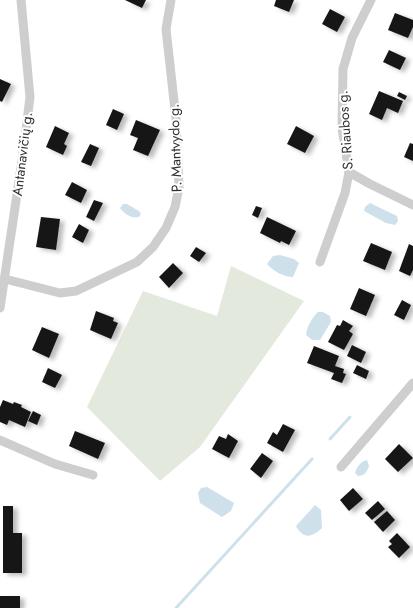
<svg xmlns="http://www.w3.org/2000/svg" width="413" height="608" viewBox="0 0 413 608" font-family="Jost,sans-serif">
  <style>
    .green { fill: #e4e9dd }
    .water { fill: #cee1ea }
    .lines { fill: none; stroke-linecap: round; stroke-linejoin: round }
    .stream { stroke: #cee1ea; stroke-width: 3 }
    .building { fill: #181818; filter: url(#shadow) }
    .street { stroke: #cecece; stroke-width: 9 }
    .labels { text-anchor: middle; dominant-baseline: central; stroke-width: 4; stroke-linejoin: round; paint-order: stroke }
    .street-label { font-size: 14px; fill: #313131; stroke: #fff }
  </style>
  <defs>
    <filter id="shadow"><feDropShadow dx="4.5" dy="2.5" stdDeviation="2" flood-color="#0004"/></filter>
  </defs>
  <rect width="100%" height="100%" fill="#fff"/>
  <path class="green" d="M231,266L304,301L200,447L160,481L87,407L143,291L217,316Z"/>
  <g class="water">
    <path d="M370,203L397,216L398,221L395,225L386,223L364,211L365,207Z"/>
    <path d="M123,204H127L139,211L141,214L139,217C132,219 124,214 120,208Z"/>
    <path d="M280,255L294,259L299,263L293,277C284,277 273,271 267,264L273,256Z"/>
    <path d="M323,312L330,316L331,322L320,340H312L306,335C307,326 312,318 318,312Z"/>
    <path d="M367,460L369,466C367,472 364,476 358,476L355,473C356,468 361,461 367,460Z"/>
    <path d="M207,487L234,503L231,511L222,517L200,503L198,493L201,488Z"/>
    <path d="M315,505L321,510L322,528C312,537 304,540 296,526Z"/>
  </g>
  <g class="lines">
    <g class="stream">
      <path d="M330,439L350,417"/>
      <path d="M176,608L312,459"/>
    </g>
  </g>
  <g class="building">
    <path d="M125,0H146L142,8Z"/>
    <path d="M276,0H294L289,12L274,6Z"/>
    <path d="M330,9L345,17L337,32L322,24Z"/>
    <path d="M395,13L413,20V27L408,38L388,30Z"/>
    <path d="M389,50L406,58L400,70L383,62Z"/>
    <path d="M0,79L11,84L2,102L0,101Z"/>
    <path d="M379,91L403,101L398,113L387,108L382,120L369,114Z"/>
    <path d="M399,92L407,96L405,100L397,96Z"/>
    <path d="M113,109L124,114L117,130L106,125Z"/>
    <path d="M136,120L160,130L148,156L133,150L138,138L130,135Z"/>
    <path d="M55,126L69,133L64,144L67,146L63,155L46,147Z"/>
    <path d="M296,126L314,136L305,153L287,144Z"/>
    <path d="M410,143L413,144V161L404,157Z"/>
    <path d="M90,144L99,148L91,166L81,162Z"/>
    <path d="M72,182L87,190L81,203L65,195Z"/>
    <path d="M94,200L103,203L94,221L86,217Z"/>
    <path d="M256,206L262,208L258,218L252,215Z"/>
    <path d="M41,217L60,219L56,250L36,247Z"/>
    <path d="M267,217L296,231L289,245L281,241L280,243L260,233Z"/>
    <path d="M79,224L89,230L83,243L72,237Z"/>
    <path d="M371,243L392,252L385,270L363,261Z"/>
    <path d="M409,244L413,246V270L410,276L399,271Z"/>
    <path d="M196,247L206,253L199,262L190,256Z"/>
    <path d="M173,263L183,273L169,288L159,277Z"/>
    <path d="M359,288L375,295L366,316L350,309Z"/>
    <path d="M402,300L411,305L404,320L394,315Z"/>
    <path d="M96,311L114,318L113,321L118,323L111,339L90,330Z"/>
    <path d="M343,320L353,326L349,331L353,334L344,350L328,342L337,325L340,326Z"/>
    <path d="M42,327L59,334L49,358L32,350Z"/>
    <path d="M352,345L366,352L361,363L347,356Z"/>
    <path d="M314,346L339,356L335,366L344,369L343,373L346,374L342,383L331,379L334,373L307,363Z"/>
    <path d="M357,365L369,371L366,379L353,373Z"/>
    <path d="M48,368L62,375L55,388L42,382Z"/>
    <path d="M3,400L13,404L14,402L22,405L21,407L31,412L25,427L9,420L7,425L0,422V407Z"/>
    <path d="M33,411L41,415L37,425L28,421Z"/>
    <path d="M283,424L295,430L283,452L267,443L273,432L277,435Z"/>
    <path d="M75,431L105,443L98,459L69,446Z"/>
    <path d="M228,434L238,441L229,458L212,449L219,436L226,439Z"/>
    <path d="M399,444L413,458L398,472L385,459Z"/>
    <path d="M262,453L273,461L261,478L250,469Z"/>
    <path d="M353,488L363,499L349,511L340,500Z"/>
    <path d="M378,501L385,509L372,520L365,513Z"/>
    <path d="M3,506H13V533H22V573H3Z"/>
    <path d="M387,511L395,520L383,532L374,522Z"/>
    <path d="M397,533L410,547L399,558L388,547L392,544L389,541Z"/>
    <rect x="0" y="596" width="20" height="12"/>
  </g>
  <g class="lines">
    <g class="street">
      <path d="M349,172L370,184L413,205"/>
      <path d="M320,262L345,193L349,172L342,128L343,69L352,38L371,0"/>
      <path d="M5,279L60,293L76,291L137,262L153,247L166,228L175,207L179,187L176,119L166,29L171,0"/>
      <path d="M0,308L23,154L30,97L21,0"/>
      <path d="M0,440L55,464L93,475"/>
      <path d="M341,467L413,383"/>
    </g>
  </g>
  <g class="labels">
    <g class="street-label">
      <text transform="translate(345 130) rotate(-94)">S. Riaubos g.</text>
      <text transform="translate(175 148) rotate(-92)">P. Mantvydo g.</text>
      <text transform="translate(22 154) rotate(-83)">Antanavičių g.</text>
    </g>
  </g>
</svg>
